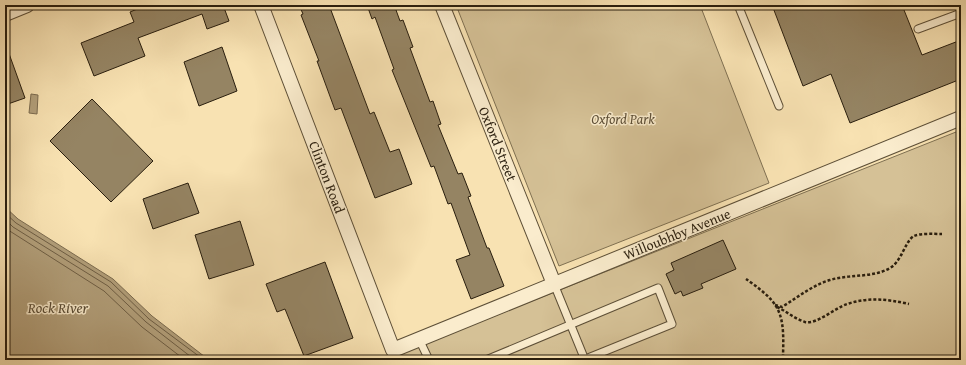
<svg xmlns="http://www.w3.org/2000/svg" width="966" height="365" viewBox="0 0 966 365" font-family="'Gentium Book Plus',serif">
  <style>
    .green { fill: #d5c196; stroke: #7f7052 }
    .water { fill: #b29f7a; stroke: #7b6b4f }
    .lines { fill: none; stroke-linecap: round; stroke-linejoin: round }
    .shore { stroke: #6e5e44; stroke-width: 1 }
    .building { fill: #958463; stroke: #291e0e }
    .service-casing { stroke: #5d4f37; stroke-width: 9 }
    .minor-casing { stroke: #5d4f37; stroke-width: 16 }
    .path { stroke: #291e0e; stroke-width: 2.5; stroke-dasharray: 3 2; stroke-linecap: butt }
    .service { stroke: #faeccd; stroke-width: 7 }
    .minor { stroke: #faeccd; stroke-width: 14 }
    .labels { text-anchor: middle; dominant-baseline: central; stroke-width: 3; stroke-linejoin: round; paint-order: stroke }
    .park-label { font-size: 14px; font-style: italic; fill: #5d4f37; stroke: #faeccd }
    .street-label { font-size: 14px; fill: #291e0e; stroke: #faeccd }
    .water-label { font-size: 15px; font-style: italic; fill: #594b34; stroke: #faeccd }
  </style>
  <rect width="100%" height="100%" fill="#f8e2b2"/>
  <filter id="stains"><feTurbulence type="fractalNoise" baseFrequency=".005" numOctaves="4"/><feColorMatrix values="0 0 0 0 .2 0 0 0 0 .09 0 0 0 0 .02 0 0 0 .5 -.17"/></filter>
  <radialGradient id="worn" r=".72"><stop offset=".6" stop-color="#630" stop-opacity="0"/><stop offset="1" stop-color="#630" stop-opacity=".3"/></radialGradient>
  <g class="green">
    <path d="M456,5H700L769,183L559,266Z"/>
    <path d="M961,130V360H384Z"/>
  </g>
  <g class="water">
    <path d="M31,94L38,95L37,114L29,113Z"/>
    <path d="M5,207L18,219L113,279L152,316L209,360H5Z"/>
  </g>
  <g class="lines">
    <g class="shore">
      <path d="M5,213L16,223L111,282L149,319L204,360"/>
      <path d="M5,219L13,227L108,286L146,322L195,360"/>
      <path d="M5,228L104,291L142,327L185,360"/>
    </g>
  </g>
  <g class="building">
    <path d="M147,5H223L229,21L207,29L202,14L138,38L145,56L94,76L81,43L134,22L130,12Z"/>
    <path d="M299,5H329L370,114L374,112L390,152L399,149L412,184L375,198L341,108L335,110L317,61H319L301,15L303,14Z"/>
    <path d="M367,5H405V6L396,10L400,21L403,20L413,47L410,48L430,102L433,101L441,124L438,125L458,174L462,173L471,196L468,197L487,248H489L504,286L471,299L456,260L470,255L451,203L448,204L434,166L431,167L392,70L394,69L375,17L372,19Z"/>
    <path d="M772,5H902L922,55L961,40V79L850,123L831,74L803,86Z"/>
    <path d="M222,47L237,91L199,106L184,62Z"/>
    <path d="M5,48H7L25,98L5,105Z"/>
    <path d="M92,99L153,161L111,202L50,141Z"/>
    <path d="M188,183L199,213L153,229L143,199Z"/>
    <path d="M240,221L254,265L209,279L195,235Z"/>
    <path d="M723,240L736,269L701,284L703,288L683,296L681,291L675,294L666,274L674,270L671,263Z"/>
    <path d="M325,262L353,338L304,356L285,309L277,312L266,284Z"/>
  </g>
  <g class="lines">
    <g class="service-casing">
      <g id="service">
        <path d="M738,5L779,106"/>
        <path d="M918,29L961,13"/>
        <path d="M554,284L585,360"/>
        <path d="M419,339L429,360"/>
        <path d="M391,360L393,350"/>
        <path d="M486,360L658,288L672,324L583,360"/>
      </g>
    </g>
    <g class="minor-casing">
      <g id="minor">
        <path d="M261,5L393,350L961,118"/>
        <path d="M442,5L554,284"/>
        <path d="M5,14L27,5"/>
      </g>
    </g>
    <g class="path">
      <path d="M746,279C756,286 773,298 778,310C785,324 783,345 783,360"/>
      <path d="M775,305L782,307C798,297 813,285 830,280C850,274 873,278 890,268C902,261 905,241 914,236C921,233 934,234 942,234"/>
      <path d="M777,307C786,311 795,319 805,322C816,325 835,308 847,304C868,297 887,299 909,304"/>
    </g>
    <use href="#service" class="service"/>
    <use href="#minor" class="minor"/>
  </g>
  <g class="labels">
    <g class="park-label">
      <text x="623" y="119">Oxford Park</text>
    </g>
    <g class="street-label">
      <text transform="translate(498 144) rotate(68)">Oxford Street</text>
      <text transform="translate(327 177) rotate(69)">Clinton Road</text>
      <text transform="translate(677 234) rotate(-22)">Willoubhby Avenue</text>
    </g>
    <g class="water-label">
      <text x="58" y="307">Rock River</text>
    </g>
  </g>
  <rect width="966" height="365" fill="none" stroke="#f8e2b2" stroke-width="20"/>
  <rect x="6" y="6" width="954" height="353" fill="none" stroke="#291e0e" stroke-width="2"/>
  <rect x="10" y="10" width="946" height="345" fill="none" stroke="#291e0e"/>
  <rect width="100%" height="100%" filter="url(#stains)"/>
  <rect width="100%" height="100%" fill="url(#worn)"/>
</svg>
